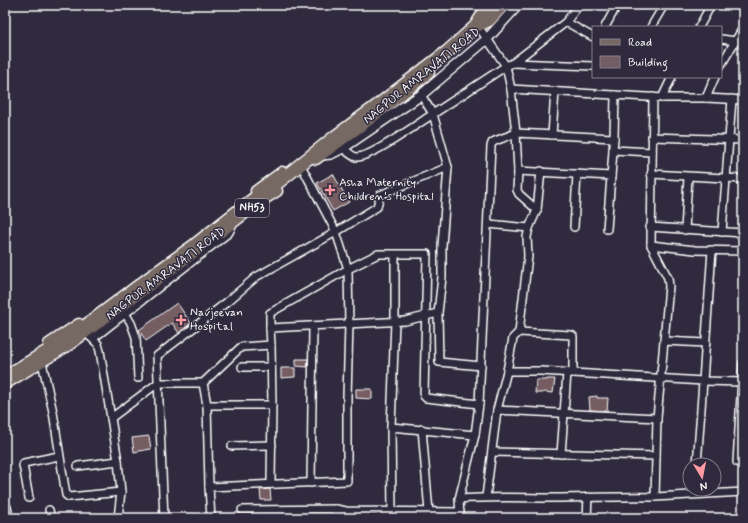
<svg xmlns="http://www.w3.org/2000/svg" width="748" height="523" viewBox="0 0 748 523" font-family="Mynerve,sans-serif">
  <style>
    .building { fill: #745d62; stroke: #fff }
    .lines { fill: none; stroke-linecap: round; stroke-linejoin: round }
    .street-casing { stroke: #fff; stroke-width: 10 }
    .secondary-casing { stroke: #fff; stroke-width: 12 }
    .primary-casing { stroke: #fff; stroke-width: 13 }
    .highway-casing { stroke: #fff; stroke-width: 15 }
    .street { stroke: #2f2a3d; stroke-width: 7 }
    .secondary { stroke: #2f2a3d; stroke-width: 9 }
    .primary { stroke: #766964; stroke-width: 10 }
    .highway { stroke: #766964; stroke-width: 12 }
    .poi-dot { fill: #ff9aa2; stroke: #2f2a3d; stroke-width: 1.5 }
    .labels { text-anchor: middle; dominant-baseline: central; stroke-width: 3; stroke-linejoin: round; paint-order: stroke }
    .shield { fill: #2f2a3d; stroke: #c1bfc5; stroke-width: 1 }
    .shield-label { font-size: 11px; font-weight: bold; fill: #fff }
    .street-label { font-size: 12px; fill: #fff; stroke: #2f2a3d }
    .poi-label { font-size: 12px; fill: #fff; stroke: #2f2a3d; text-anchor: start }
  </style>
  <rect width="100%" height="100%" fill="#2f2a3d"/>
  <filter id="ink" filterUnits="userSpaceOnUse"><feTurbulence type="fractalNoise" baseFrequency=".025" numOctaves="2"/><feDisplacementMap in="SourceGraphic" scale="8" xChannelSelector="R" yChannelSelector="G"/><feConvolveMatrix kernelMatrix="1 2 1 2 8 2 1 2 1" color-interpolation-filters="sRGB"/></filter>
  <g filter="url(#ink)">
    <g class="building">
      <path d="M333,174L349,202L333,211L317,183Z"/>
      <path d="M177,303L191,323L179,333L172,323L146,341L139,330Z"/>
      <path d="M296,359H308L307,367L296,366Z"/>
      <path d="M281,368H295V377L281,378Z"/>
      <path d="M547,379H555L553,393L543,392V393H535L536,380H547Z"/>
      <path d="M356,389H372V399L356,398Z"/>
      <path d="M597,396V398H608L607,411L590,410L589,397Z"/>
      <path d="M149,436L151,449L134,452L132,438Z"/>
      <path d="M270,489L271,500H261L260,490Z"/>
    </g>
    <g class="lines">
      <g class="street-casing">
        <g id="street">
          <path d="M566,22L579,5"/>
          <path d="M605,27L617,5"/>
          <path d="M651,27L664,5"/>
          <path d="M699,27L711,5"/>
          <path d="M721,39L743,42"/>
          <path d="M513,63L593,66"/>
          <path d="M721,65L743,28"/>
          <path d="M511,89L664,98H706L743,100"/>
          <path d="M421,95L433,114L506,66L513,63L566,22L593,37"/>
          <path d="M662,98L672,77"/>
          <path d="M706,98L715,77"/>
          <path d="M552,135L555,91"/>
          <path d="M652,137L743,140"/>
          <path d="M343,148C347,151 351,156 356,157C369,159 419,123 433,114L448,167L442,246V277L438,313L439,362L481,366"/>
          <path d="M613,150L652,152"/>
          <path d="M518,171L517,190L519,194L537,210"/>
          <path d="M651,174L743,179"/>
          <path d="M611,176L518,171L516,133L614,138L615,95"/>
          <path d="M488,224L529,228"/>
          <path d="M574,227L577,174"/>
          <path d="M650,227L743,233"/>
          <path d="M607,229L614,138"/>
          <path d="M685,230L688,177"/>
          <path d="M722,232L732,99"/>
          <path d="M651,245L695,250L743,251"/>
          <path d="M712,250L703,381L743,382"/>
          <path d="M395,255V321L391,427L475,435"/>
          <path d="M125,313L131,323L136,337L138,378"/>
          <path d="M270,328V313L348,269L336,232L377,207L380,195L448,167"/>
          <path d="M519,332L571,335L573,336V373"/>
          <path d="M86,333L98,344L100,351L118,461L121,492L118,518"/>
          <path d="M664,341L706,343"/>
          <path d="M271,345L272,405"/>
          <path d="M42,362L53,412L66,495L69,497L121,492"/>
          <path d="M242,367H271"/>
          <path d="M507,371H541L703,381L697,465"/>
          <path d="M203,383L207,405"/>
          <path d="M497,410L657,418"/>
          <path d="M111,418L158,383H203L241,347L271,345L270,328L405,321L438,313"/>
          <path d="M391,427L392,511"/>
          <path d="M422,429L429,512"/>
          <path d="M232,446L272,445"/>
          <path d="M492,452L656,456"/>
          <path d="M561,454L567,373"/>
          <path d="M737,462L743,363"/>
          <path d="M78,466L118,461"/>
          <path d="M311,483L313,326"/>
          <path d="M209,487L207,405H272L271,484"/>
          <path d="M486,497L497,410L507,371L513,338L519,332L528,256L527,237L529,228L537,210L541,171"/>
          <path d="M655,497L743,492"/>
          <path d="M29,498L23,465L24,463L59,456"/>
          <path d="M459,499C492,496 526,498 560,498C591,498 623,496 655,497L657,418L669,286L668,278L651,245L653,97"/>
          <path d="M5,505L7,507L9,518"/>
          <path d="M336,509V518"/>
          <path d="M49,510L51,518"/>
          <path d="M242,510L336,509L346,511L460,512"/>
          <path d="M164,518L157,356L227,302L256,277L336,232L303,169"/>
          <path d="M211,518L209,487L347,481V397L349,324L348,269L378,254H427L424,396L426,398L479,404"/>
          <path d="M460,518L459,499L475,435L479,404L491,146L492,143L495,141L516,133L511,89L506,66L480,29"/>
          <path d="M587,518L588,497"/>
        </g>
      </g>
      <g class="secondary-casing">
        <g id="secondary">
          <path d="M322,155L331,154L343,148L421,95L487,39L518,5"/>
          <path d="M88,331L92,335H96L228,232L230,228"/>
        </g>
      </g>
      <g class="primary-casing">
        <g id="primary">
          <path d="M316,159L368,121L429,73"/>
          <path d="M256,191L282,172"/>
          <path d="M221,232L258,203L277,191"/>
          <path d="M49,344L79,324"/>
          <path d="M5,384L69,345L199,249"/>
        </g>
      </g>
      <g class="highway-casing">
        <g id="highway">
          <path d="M476,26L484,13L491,5"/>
          <path d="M5,377L68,339L152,276L195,245L255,198L271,188L336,136L381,103L447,52L476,26L489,20L503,5"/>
        </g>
      </g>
      <use href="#street" class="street"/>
      <use href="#secondary" class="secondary"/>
      <use href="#primary" class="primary"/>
      <use href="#highway" class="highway"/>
    </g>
  </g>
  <g class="poi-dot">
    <path d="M328 184h4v4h4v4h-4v4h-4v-4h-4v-4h4z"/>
    <path d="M179 314h4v4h4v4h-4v4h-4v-4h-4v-4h4z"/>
  </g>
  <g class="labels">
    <rect class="shield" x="235" y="199" width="34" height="18" rx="3"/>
    <g class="shield-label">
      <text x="252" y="208">NH53</text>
    </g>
    <g class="street-label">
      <text transform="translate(422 76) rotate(-39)">NAGPUR AMRAVATI ROAD</text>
      <text transform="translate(166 274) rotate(-37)">NAGPUR AMRAVATI ROAD</text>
    </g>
    <g class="poi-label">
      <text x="339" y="183">Asha Maternity<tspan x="339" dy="14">Children's Hospital</tspan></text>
      <text x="190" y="313">Navjeevan<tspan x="190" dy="14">Hospital</tspan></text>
    </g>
  </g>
  <rect width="748" height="523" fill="none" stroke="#2f2a3d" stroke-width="20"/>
  <rect x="10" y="10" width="728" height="503" fill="none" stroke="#fff" stroke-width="1.5" filter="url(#ink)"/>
  <rect x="592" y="26" width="130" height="52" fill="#2f2a3d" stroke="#827f8b"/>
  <rect x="600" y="39" width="20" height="6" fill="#766964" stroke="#827f8b"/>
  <text x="628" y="46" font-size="12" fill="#ffffff">Road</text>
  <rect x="600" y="56" width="20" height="12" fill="#745d62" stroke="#827f8b"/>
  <text x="628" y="66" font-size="12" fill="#ffffff">Building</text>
  <g transform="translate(702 477) rotate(170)"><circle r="19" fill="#2f2a3d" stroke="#827f8b"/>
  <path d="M0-3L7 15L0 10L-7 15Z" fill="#ff9aa2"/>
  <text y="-6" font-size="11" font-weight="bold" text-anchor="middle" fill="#ffffff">N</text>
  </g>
</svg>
